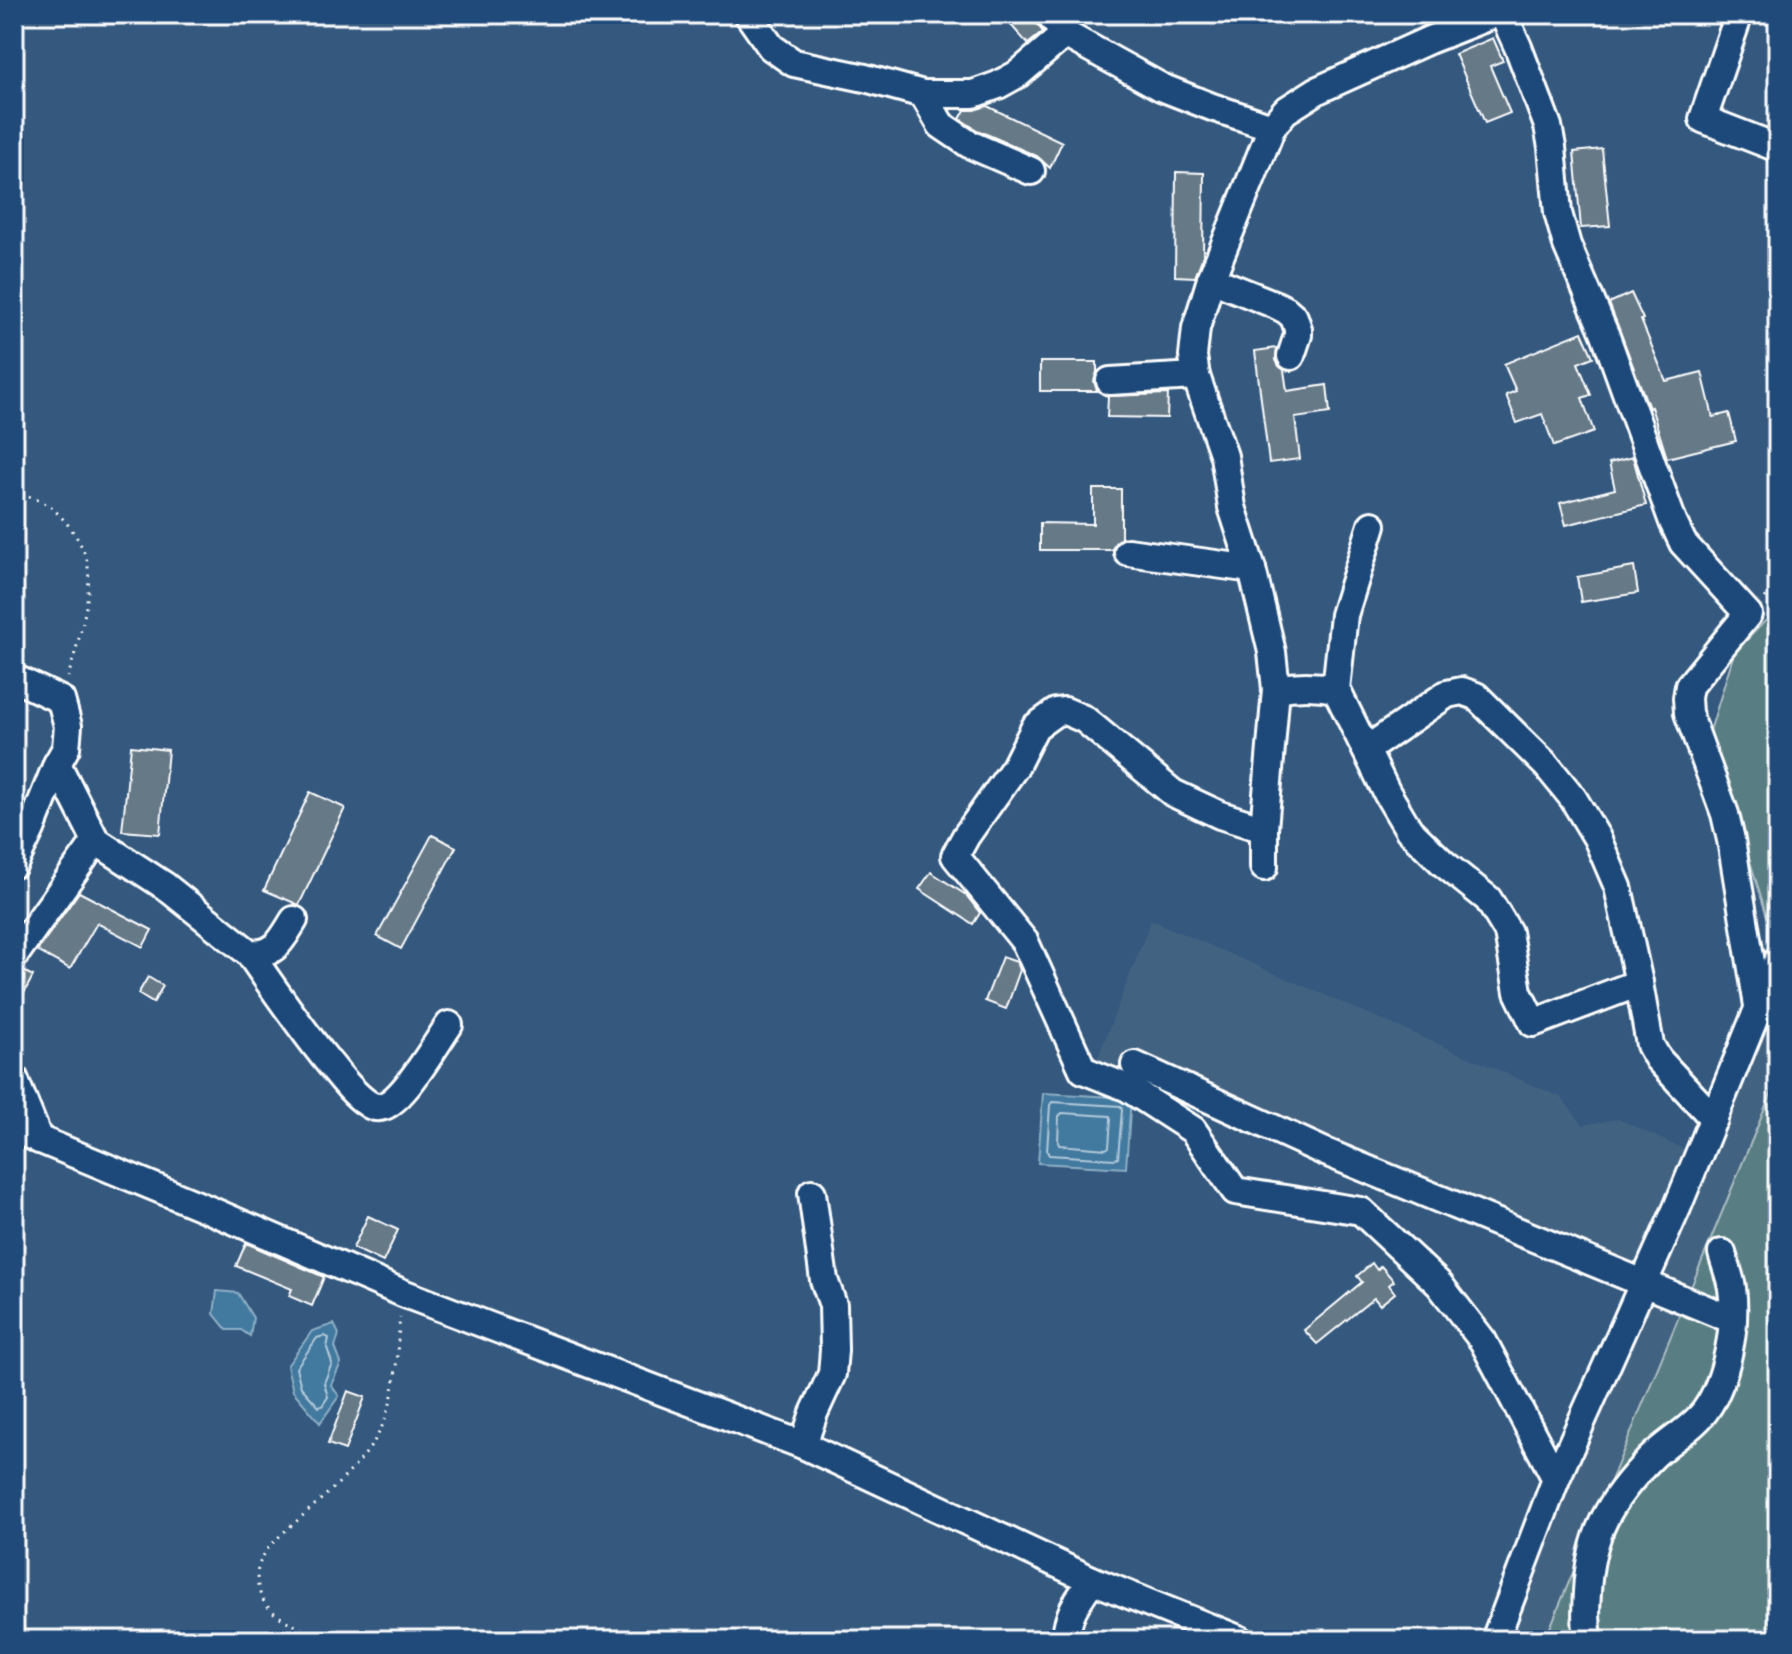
<svg xmlns="http://www.w3.org/2000/svg" width="1792" height="1654" viewBox="0 0 1792 1654" font-family="Caveat,sans-serif">
  <style>
    .built { fill: #436281 }
    .green { fill: #587e84; stroke: #acbec2; stroke-width: 2 }
    .water { fill: #42799f; stroke: #8eafc5; stroke-width: 2 }
    .lines { fill: none; stroke-linecap: round; stroke-linejoin: round }
    .shore { stroke: #b3c9d9; stroke-width: 2 }
    .building { fill: #667987; stroke: #fff; stroke-width: 2 }
    .minor-casing { stroke: #fff; stroke-width: 32 }
    .path { stroke: #fff; stroke-width: 3; stroke-dasharray: 2 6; stroke-linecap: butt }
    .minor { stroke: #1f4a7a; stroke-width: 26 }
  </style>
  <rect width="100%" height="100%" fill="#34587e"/>
  <filter id="ink" filterUnits="userSpaceOnUse"><feTurbulence type="fractalNoise" baseFrequency=".0125" numOctaves="2"/><feDisplacementMap in="SourceGraphic" scale="16" xChannelSelector="R" yChannelSelector="G"/><feConvolveMatrix kernelMatrix="1 2 1 2 8 2 1 2 1" color-interpolation-filters="sRGB"/></filter>
  <g filter="url(#ink)">
    <path class="built" d="M1151,920L1561,1097L1583,1125L1618,1119L1705,1159L1778,984V1640H1506L1646,1301L1349,1178L1095,1065Z"/>
    <g class="green">
      <path d="M1778,608V910L1770,926L1710,731L1734,653Z"/>
      <path d="M1778,1077V1640H1545Z"/>
    </g>
    <g class="water">
      <path d="M1043,1093L1131,1098L1126,1168L1038,1163Z"/>
      <path d="M217,1291L238,1293L253,1318L250,1336L241,1330H227L214,1314Z"/>
      <path d="M334,1324L339,1334L335,1347L341,1363L331,1385L339,1396L320,1423L293,1391L287,1366L312,1331Z"/>
    </g>
    <g class="lines">
      <g class="shore">
        <path d="M1052,1102L1121,1106L1122,1110L1118,1158L1115,1159L1049,1155L1047,1151L1050,1105Z"/>
        <path d="M1062,1113L1110,1116L1111,1119L1109,1147L1106,1149L1059,1145L1058,1142L1059,1116Z"/>
        <path d="M324,1336L329,1338L327,1348L332,1363L324,1383L328,1397L322,1406L319,1407L301,1387L296,1368L317,1338Z"/>
      </g>
    </g>
    <g class="building">
      <path d="M1001,14H1033L1036,23L1043,32L1028,44Z"/>
      <path d="M1493,38L1503,61L1490,66L1510,113L1485,123L1455,54Z"/>
      <path d="M987,106L1062,142L1050,168L1037,156L977,130L960,119L965,110H974Z"/>
      <path d="M1602,149L1610,226L1581,228L1574,152Z"/>
      <path d="M1176,172L1204,173L1203,256L1195,277L1175,276Z"/>
      <path d="M1631,293L1643,319L1641,320L1666,381L1702,372L1713,417L1729,413L1736,441L1667,458L1651,407L1649,408L1609,303Z"/>
      <path d="M1582,332L1593,357L1578,363L1591,395L1582,398L1594,432L1554,446L1542,414L1517,423L1506,395L1516,391L1504,364Z"/>
      <path d="M1277,348L1276,360L1279,366L1284,370L1287,391L1327,385L1330,413L1295,418L1300,459L1269,463L1255,351Z"/>
      <path d="M1040,362H1097V372L1094,381L1097,391H1040Z"/>
      <path d="M1168,394L1167,418L1107,417L1108,396Z"/>
      <path d="M1633,457L1646,505L1566,525L1560,503L1615,489L1609,463Z"/>
      <path d="M1093,489H1121V538L1115,543L1112,550H1040V523L1093,524Z"/>
      <path d="M1634,567L1638,593L1581,602L1577,577Z"/>
      <path d="M131,746L168,750L160,834L122,831Z"/>
      <path d="M310,792L345,808L299,905L264,890Z"/>
      <path d="M432,835L456,847L401,949L377,936Z"/>
      <path d="M931,872L966,895L980,913L973,924L919,889Z"/>
      <path d="M79,892L152,930L143,947L97,923L70,969L37,951Z"/>
      <path d="M1002,957L1017,962L1020,970L1006,1009L985,1001Z"/>
      <path d="M21,970L33,976L14,1012V972Z"/>
      <path d="M148,977L163,986L153,1003L138,994Z"/>
      <path d="M368,1216L398,1230L383,1262L353,1248Z"/>
      <path d="M246,1243L324,1277L312,1306L289,1296L292,1289L236,1266Z"/>
      <path d="M1372,1263L1377,1270L1381,1266L1394,1281L1389,1285L1395,1293L1380,1305L1374,1298L1317,1344L1304,1330L1362,1282L1357,1276Z"/>
      <path d="M348,1391L365,1397L345,1450L328,1444Z"/>
    </g>
    <g class="lines">
      <g class="minor-casing">
        <g id="minor">
          <path d="M748,14L771,47L794,63L865,78L923,94H973L998,85L1018,74L1065,34"/>
          <path d="M1049,14L1065,34L1161,87L1212,107L1272,127"/>
          <path d="M1503,14L1518,47L1548,126L1552,147L1558,213L1567,245L1605,334L1673,522L1683,543L1748,614L1689,686L1687,698L1688,713L1725,814L1731,840L1758,1006"/>
          <path d="M1739,14L1703,119L1778,148"/>
          <path d="M923,94L941,125L969,144L1031,171"/>
          <path d="M1211,279L1276,305L1286,310L1294,317L1298,329V335L1291,356"/>
          <path d="M1110,381L1196,376"/>
          <path d="M1128,552L1252,569"/>
          <path d="M14,678L61,700L68,726L66,748L57,764L31,829L14,864"/>
          <path d="M1276,689C1296,685 1316,685 1336,689L1387,793L1409,830L1443,863L1488,899L1508,932L1518,992L1533,1023L1639,983L1650,1045L1658,1059L1714,1119"/>
          <path d="M1336,689L1344,615L1372,525"/>
          <path d="M1366,750L1447,694L1462,691L1476,696L1547,766L1573,798L1597,838L1618,887L1639,983"/>
          <path d="M57,764L96,841"/>
          <path d="M1264,829L1220,815L1173,793L1084,719L1065,711L1056,712L1035,727L1015,767L966,836L955,856L1025,942L1083,1070L1128,1088L1193,1130L1235,1191L1361,1211L1439,1284L1483,1341L1556,1479"/>
          <path d="M1264,867V829L1276,689L1272,652L1252,569L1232,507L1224,456L1196,376L1193,356L1196,328L1211,279L1272,127L1285,111L1318,90L1429,40L1495,14"/>
          <path d="M249,953C275,991 300,1027 329,1063C340,1076 352,1093 367,1103C372,1107 378,1108 384,1106C405,1098 435,1045 449,1025"/>
          <path d="M14,956L96,841L165,886L249,953C275,957 282,939 294,920"/>
          <path d="M1135,1065L1323,1151L1733,1320"/>
          <path d="M14,1078L39,1140"/>
          <path d="M14,1129L205,1208L405,1294L803,1445L1092,1580L1241,1640"/>
          <path d="M803,1445L814,1413L832,1374L834,1350L833,1305L824,1280L812,1193"/>
          <path d="M1065,1640C1069,1611 1076,1603 1092,1580"/>
          <path d="M1495,1640L1556,1479L1677,1208L1778,960"/>
          <path d="M1589,1640C1585,1624 1586,1609 1587,1592C1590,1533 1610,1500 1650,1459C1666,1442 1692,1429 1705,1411C1727,1381 1737,1324 1732,1288C1730,1276 1725,1264 1722,1253"/>
        </g>
      </g>
      <g class="path">
        <path d="M14,490C26,495 43,501 53,509C68,522 82,542 87,561C94,594 77,645 68,677"/>
        <path d="M1765,598L1778,584"/>
        <path d="M324,1640C307,1630 285,1623 271,1610C258,1599 253,1575 261,1560C269,1544 285,1531 298,1520C323,1497 352,1474 371,1446C399,1405 395,1363 400,1317"/>
      </g>
      <use href="#minor" class="minor"/>
    </g>
  </g>
  <rect width="1792" height="1654" fill="none" stroke="#1f4a7a" stroke-width="48"/>
  <rect x="24" y="24" width="1744" height="1606" fill="none" stroke="#fff" stroke-width="3" filter="url(#ink)"/>
</svg>
